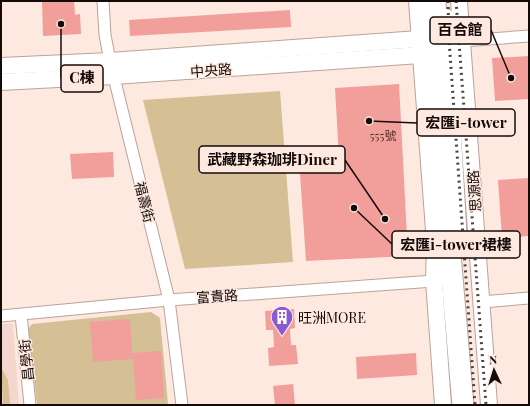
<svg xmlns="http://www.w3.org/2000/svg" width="530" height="406" viewBox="0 0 530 406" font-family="'Playfair Display','Noto Sans TC',serif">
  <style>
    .built { fill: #f3d7ce }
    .green { fill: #d5bf94 }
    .building { fill: #f29e9b }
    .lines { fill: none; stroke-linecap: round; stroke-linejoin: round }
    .street-casing { stroke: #bba399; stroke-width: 13 }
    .secondary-casing { stroke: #bba399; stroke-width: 18 }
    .highway-casing { stroke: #bba399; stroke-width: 23 }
    .street { stroke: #fff; stroke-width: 11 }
    .secondary { stroke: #fff; stroke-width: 16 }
    .highway { stroke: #fff; stroke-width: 21 }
    .rail { stroke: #4f433f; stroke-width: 3; stroke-dasharray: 2 4; stroke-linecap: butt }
    .labels { text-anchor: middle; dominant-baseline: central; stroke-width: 3; stroke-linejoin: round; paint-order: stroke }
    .number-label { font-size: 12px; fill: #4c302d }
    .street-label { font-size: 14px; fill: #140b08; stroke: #fee9e1 }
    .poi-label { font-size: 14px; fill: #140b08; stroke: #fee9e1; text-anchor: start }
    .leader { fill: none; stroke: #140b08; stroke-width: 1.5 }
    .callout-dot { fill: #140b08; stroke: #fee9e1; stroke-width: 1.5 }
    .callout { fill: #fee9e1; stroke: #140b08; stroke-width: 1.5 }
    .callout-label { font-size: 15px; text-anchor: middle; font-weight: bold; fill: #140b08 }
  </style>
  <rect width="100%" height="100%" fill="#fee9e1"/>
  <path class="built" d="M13,323L19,405H1V324Z"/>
  <g class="green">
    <path d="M280,91L293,262L185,269L143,100Z"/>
    <path d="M151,312L160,318L168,404L37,405L28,329L32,324Z"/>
    <path d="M1,367L8,380L10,405H3Z"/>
  </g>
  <g class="building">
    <path d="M42,1H74L75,15L80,14L81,34L43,36Z"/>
    <path d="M290,10L291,27L130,36L129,20Z"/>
    <path d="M529,56V99L495,101L492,58Z"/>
    <path d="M399,84L408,256L306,261L299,159L339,157L335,88Z"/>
    <path d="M113,152L114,177L72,179L70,154Z"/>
    <path d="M529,178V236L502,238L498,180Z"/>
    <path d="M294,309L295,328L290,329L291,345H296L298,364L269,366L268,348L274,347L273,330H266L265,311Z"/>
    <path d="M130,319L132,353L161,351L164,398L136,400L133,359L93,362L90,322Z"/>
    <path d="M416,353L417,375L357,379L356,357Z"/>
    <path d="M293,384L295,405H275L273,386Z"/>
  </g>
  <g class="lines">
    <g class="street-casing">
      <g id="street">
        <path d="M103,1L105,35L110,61L169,300L182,405"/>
        <path d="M462,41L529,36"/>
        <path d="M482,302L529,298"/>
        <path d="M21,315L30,405"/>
        <path d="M1,316L169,300L434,281"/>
      </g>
    </g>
    <g class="secondary-casing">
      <g id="secondary">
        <path d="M417,1L435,244L434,281L443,405"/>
        <path d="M459,1L489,405"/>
        <path d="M446,17L459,242"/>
        <path d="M1,66L110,61L419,39"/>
        <path d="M1,82L114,76L420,55"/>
      </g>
    </g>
    <g class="highway-casing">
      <path id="highway" d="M435,1L441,149L463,405"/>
    </g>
    <use href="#street" class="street"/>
    <use href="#secondary" class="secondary"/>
    <use href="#highway" class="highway"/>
    <g class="rail">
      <path d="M448,1L449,40L475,405"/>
      <path d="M456,1L486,405"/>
    </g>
  </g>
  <defs>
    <g id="building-pin" transform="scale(1.15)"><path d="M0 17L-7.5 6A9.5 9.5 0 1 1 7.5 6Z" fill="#895ad4" stroke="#fee9e1"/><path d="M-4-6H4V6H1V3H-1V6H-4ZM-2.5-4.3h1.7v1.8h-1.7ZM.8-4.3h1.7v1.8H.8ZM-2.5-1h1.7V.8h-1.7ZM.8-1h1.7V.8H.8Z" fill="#fff"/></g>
  </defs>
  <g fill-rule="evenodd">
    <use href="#building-pin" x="282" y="317"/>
  </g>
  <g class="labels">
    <g class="number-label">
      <text x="383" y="135">555號</text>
    </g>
    <g class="street-label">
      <text transform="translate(211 70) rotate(-4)">中央路</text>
      <text transform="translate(474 191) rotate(-94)">思源路</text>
      <text transform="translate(145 202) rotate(76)">福壽街</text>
      <text transform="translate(217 296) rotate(-4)">富貴路</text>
      <text transform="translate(26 360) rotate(-96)">昌學街</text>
    </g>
    <g class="poi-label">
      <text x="298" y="317">旺洲MORE</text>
    </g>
  </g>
  <path class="leader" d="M511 78L491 30M61 24L61 78M369 121L417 123M385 219L345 160M354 208L392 244"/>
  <g class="callout-dot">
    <circle cx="511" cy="78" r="4"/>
    <circle cx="61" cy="24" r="4"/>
    <circle cx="369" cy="121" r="4"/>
    <circle cx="385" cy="219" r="4"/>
    <circle cx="354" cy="208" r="4"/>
  </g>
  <g class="callout">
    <rect x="430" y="17" width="61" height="27" rx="4"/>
    <rect x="61" y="65" width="42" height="27" rx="4"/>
    <rect x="417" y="109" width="98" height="27" rx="4"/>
    <rect x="199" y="146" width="146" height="27" rx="4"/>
    <rect x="392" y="231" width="128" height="27" rx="4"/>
  </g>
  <g class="callout-label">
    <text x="460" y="35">百合館</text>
    <text x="82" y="83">C棟</text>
    <text x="466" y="128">宏匯i-tower</text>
    <text x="272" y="165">武藏野森珈琲Diner</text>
    <text x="456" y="250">宏匯i-tower裙樓</text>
  </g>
  <rect width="530" height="406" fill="none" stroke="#140b08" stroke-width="4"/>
  <g transform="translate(494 370) rotate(356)" stroke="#fee9e1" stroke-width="3" paint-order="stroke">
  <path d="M0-3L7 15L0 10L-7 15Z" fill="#140b08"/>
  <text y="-6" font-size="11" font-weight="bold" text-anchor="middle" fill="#140b08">N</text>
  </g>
</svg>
